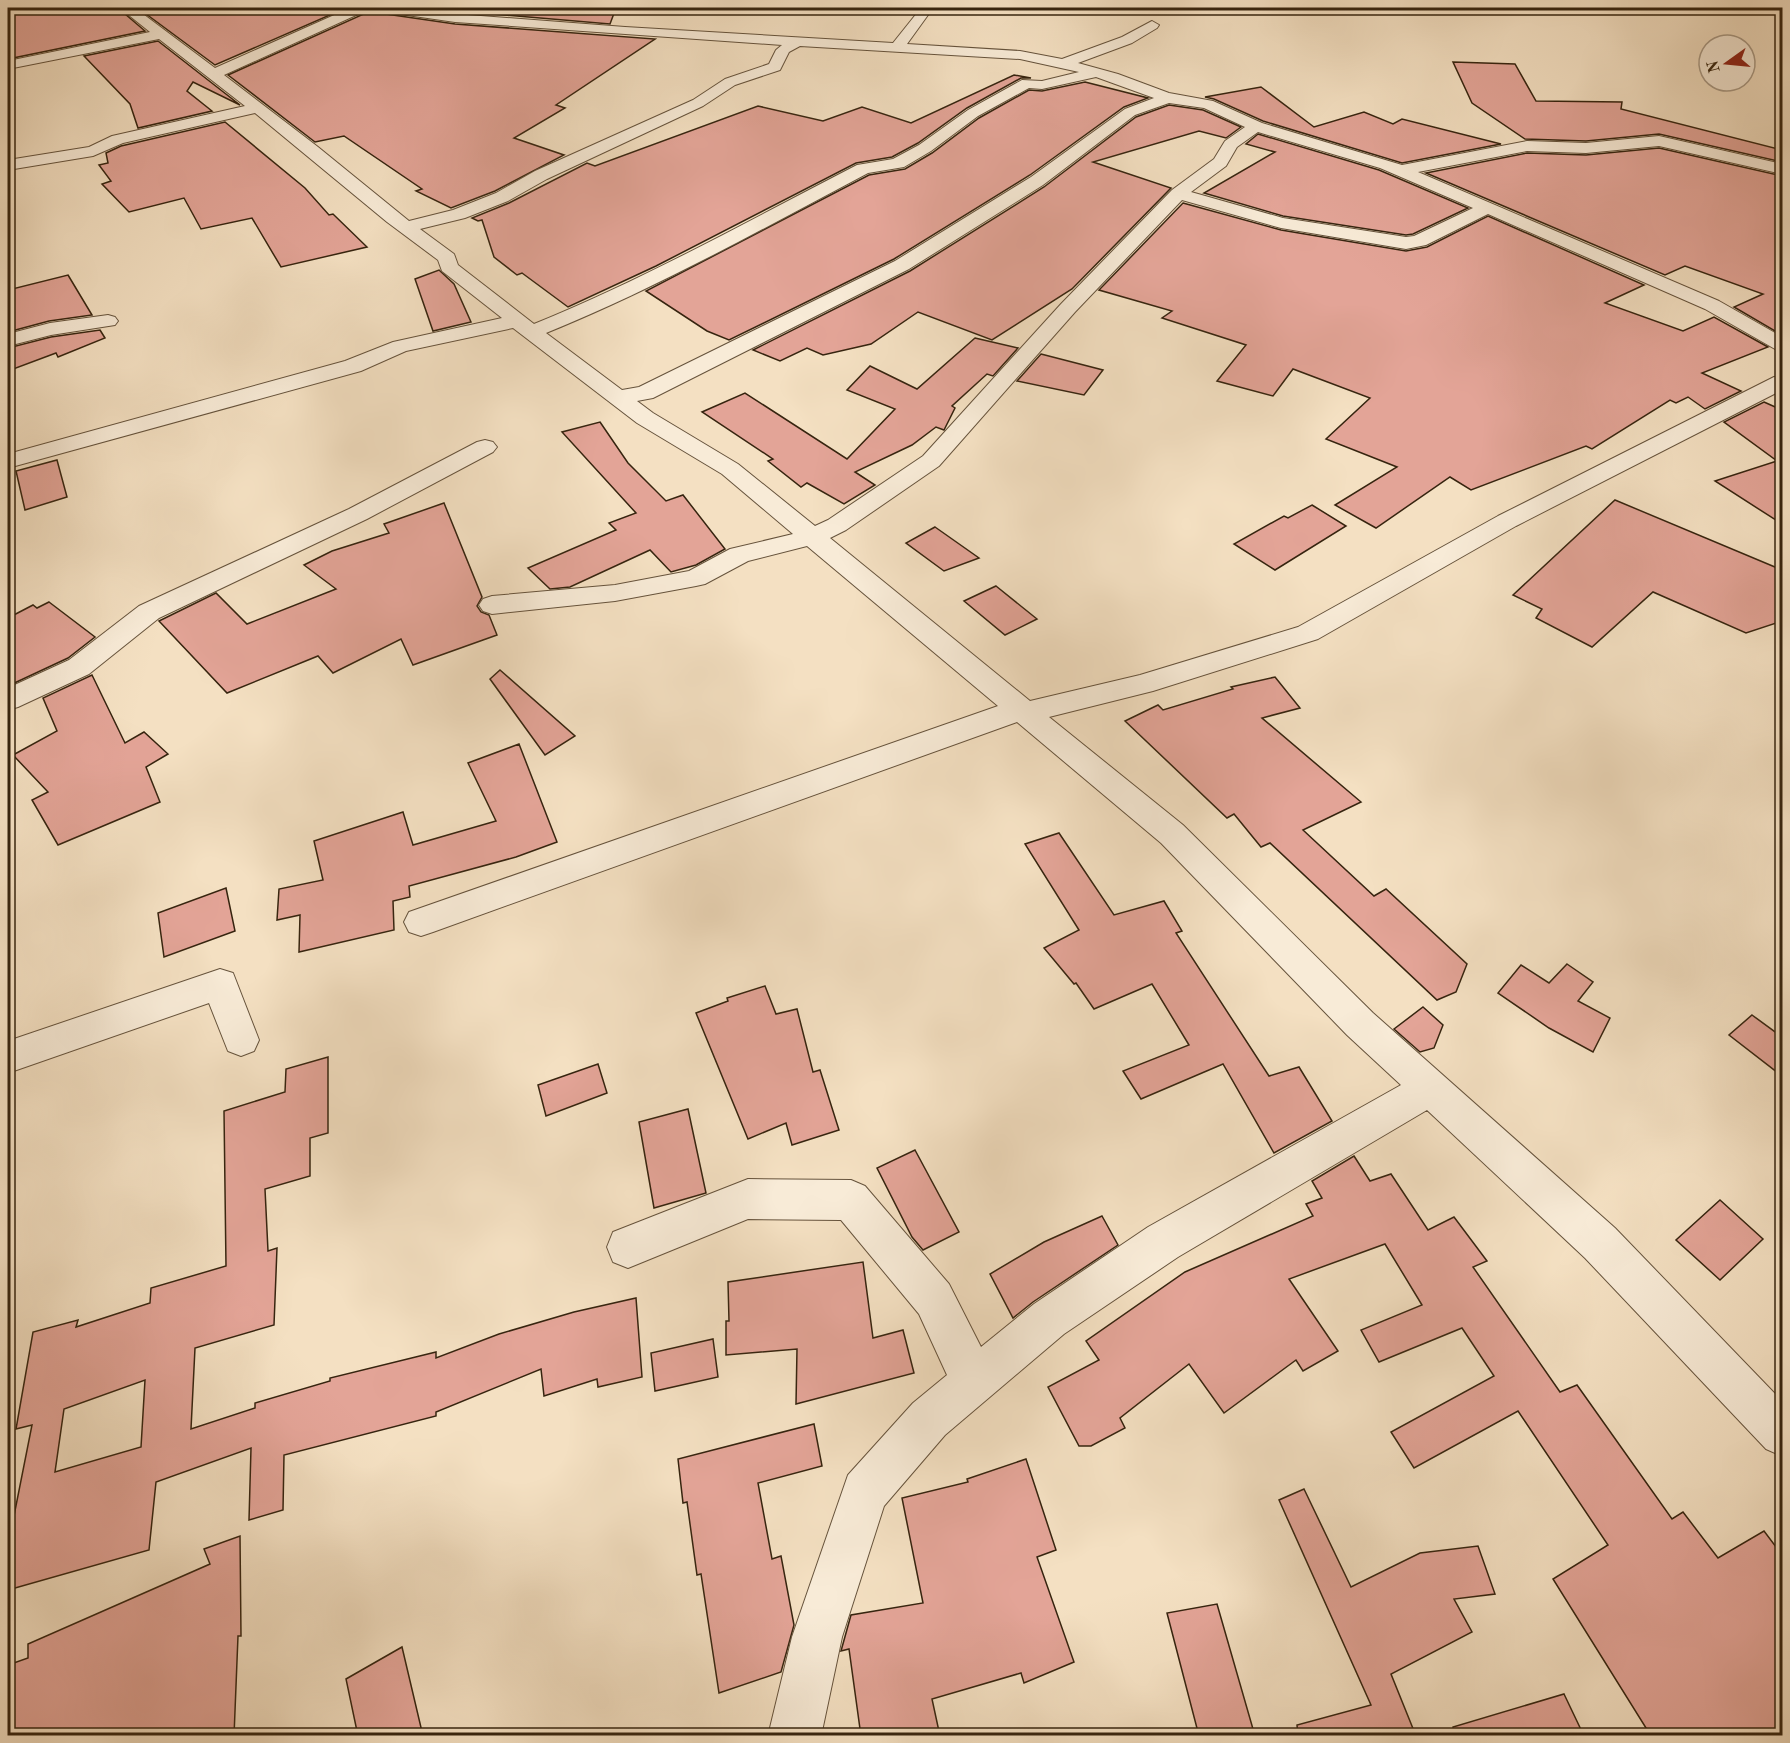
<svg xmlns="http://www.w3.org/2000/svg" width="1790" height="1743" viewBox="0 0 1790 1743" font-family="'Old Standard TT',serif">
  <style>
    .building { fill: #e3a497; stroke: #36240f; stroke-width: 1.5; fill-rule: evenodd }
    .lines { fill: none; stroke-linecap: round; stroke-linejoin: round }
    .minor-casing { stroke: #66533c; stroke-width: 2 }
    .minor { fill: #f8ebd7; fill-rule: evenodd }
  </style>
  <rect width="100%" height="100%" fill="#f4e0c2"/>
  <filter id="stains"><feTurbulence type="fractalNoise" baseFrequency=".00333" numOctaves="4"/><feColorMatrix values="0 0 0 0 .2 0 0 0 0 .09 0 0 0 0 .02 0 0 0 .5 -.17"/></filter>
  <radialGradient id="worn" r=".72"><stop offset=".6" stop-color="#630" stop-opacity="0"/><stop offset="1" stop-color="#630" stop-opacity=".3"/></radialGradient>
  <g class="building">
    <path d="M8,8H118L145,31L8,59Z"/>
    <path d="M138,8H346L215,65Z"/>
    <path d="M368,8H378L386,14L455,24L655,39L556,105L565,108L514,138L564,155L495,191L451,208L416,191L422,189L344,136L315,142L228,75L366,13Z"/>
    <path d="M423,8H616L610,24Z"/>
    <path d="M158,41L240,105L193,82L187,91L212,111L138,128L130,104L84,56Z"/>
    <path d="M1453,62L1515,64L1536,101L1622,102L1621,109L1782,150V162L1659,134L1586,141L1525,139L1472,103Z"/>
    <path d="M1014,75L1031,78H1021L967,108L918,143L892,157L856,163L656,266L568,307L522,273L517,275L494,257L482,220L478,221L472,218L509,203L587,163L595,166L758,106L823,121L862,107L911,123Z"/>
    <path d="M1085,82L1148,98L1124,107L1030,175L894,259L729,340L707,331L646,291L869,175L905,169L932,153L979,118L1029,90L1042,91Z"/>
    <path d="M1261,87L1314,127L1364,112L1393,124L1402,119L1501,144L1402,163L1263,121L1214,99L1205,97Z"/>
    <path d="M1169,105L1203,110L1241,127L1226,138L1199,131L1093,162L1171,188L1072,289L992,340L918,312L871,344L823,355L807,348L780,361L753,350L910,271L1044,187L1136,117Z"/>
    <path d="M225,122L305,188L329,215L333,214L367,247L281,267L252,218L201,229L184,198L129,212L102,184L111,181L99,165L108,163L106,153L121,146Z"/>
    <path d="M1258,134L1379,170L1468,208L1413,234L1406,235L1283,216L1204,193L1275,152L1246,144Z"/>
    <path d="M1659,148L1782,176V335L1734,307L1763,294L1685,266L1665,275L1426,173L1527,153L1586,155Z"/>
    <path d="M1183,203L1281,230L1406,251L1427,247L1488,216L1644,285L1605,303L1683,331L1714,317L1768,347L1702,373L1741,391L1705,409L1688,397L1676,403L1670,400L1592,449L1586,446L1471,490L1450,477L1376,528L1335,505L1397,467L1326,439L1370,398L1293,369L1273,396L1217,381L1246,345L1162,318L1172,311L1099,290Z"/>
    <path d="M439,270L454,284L471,322L433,331L415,279Z"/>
    <path d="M68,275L92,315L49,321L8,332V290Z"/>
    <path d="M100,330L105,338L58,357L56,353L8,371V348L51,337Z"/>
    <path d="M975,338L1018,348L993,376L987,374L952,406L955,408L944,430L936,427L912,445L855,472L875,485L844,504L807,483L801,487L768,461L773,459L702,412L745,393L847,459L895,409L847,390L870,366L917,389Z"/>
    <path d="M1041,354L1103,370L1084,395L1017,381Z"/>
    <path d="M1764,402L1782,410V524L1715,481L1777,461L1724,422Z"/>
    <path d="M600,422L628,463L666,501L683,495L725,549L696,565L671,572L650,550L570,587L550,589L528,568L616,530L609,523L636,513L562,432Z"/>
    <path d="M57,460L67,497L25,510L16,471Z"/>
    <path d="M1615,500L1782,570V621L1746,633L1653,592L1592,647L1536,618L1542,609L1513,595Z"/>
    <path d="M444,503L482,597L477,606L481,612L489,615L497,635L413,665L401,639L333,673L318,656L227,693L159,621L216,593L247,624L336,589L304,565L332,551L389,533L384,524Z"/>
    <path d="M1312,505L1346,526L1275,570L1234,544L1284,516L1288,518Z"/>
    <path d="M935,527L979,558L944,571L906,543Z"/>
    <path d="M996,586L1037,619L1005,635L964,601Z"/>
    <path d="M49,602L95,637L68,658L8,686V618L33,605L37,608Z"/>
    <path d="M500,670L575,736L545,755L490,679Z"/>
    <path d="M92,675L125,743L144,732L168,754L146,767L160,802L58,845L32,800L48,792L13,755L57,731L43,698Z"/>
    <path d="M1275,677L1300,708L1262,718L1361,802L1303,830L1374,896L1386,889L1467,964L1456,992L1437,1000L1270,843L1261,847L1234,814L1227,818L1125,721L1158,705L1163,710L1233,689L1231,687Z"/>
    <path d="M519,744L557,842L516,857L409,886L410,897L393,901L394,930L299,952L300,915L277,920L279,889L323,880L314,841L403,812L413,845L496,821L468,763Z"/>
    <path d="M1059,833L1114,915L1164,901L1182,931L1176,933L1269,1076L1299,1067L1332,1121L1274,1153L1223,1064L1141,1099L1123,1071L1189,1045L1152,984L1094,1009L1076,983L1074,984L1044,948L1079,930L1025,844Z"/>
    <path d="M226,888L235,931L164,957L158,913Z"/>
    <path d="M1567,964L1593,982L1578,1001L1610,1018L1593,1052L1549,1028L1498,993L1521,965L1549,983Z"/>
    <path d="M765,986L776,1014L797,1009L813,1072L820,1070L839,1130L792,1145L786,1123L748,1139L696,1013L728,1001L727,998Z"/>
    <path d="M1423,1007L1443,1025L1434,1048L1420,1052L1394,1029Z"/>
    <path d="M1752,1015L1782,1037V1076L1729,1035Z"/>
    <path d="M328,1057V1133L310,1138V1176L265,1189L268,1251L277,1248L274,1325L195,1348L191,1429L255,1408V1403L330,1381V1378L436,1352V1358L499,1334L574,1312L636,1298L642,1377L598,1387L597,1379L544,1396L541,1369L436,1412V1416L284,1455L283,1510L249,1520L251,1448L156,1482L149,1550L8,1590V1546L32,1425L16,1429L33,1332L78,1320L76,1327L150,1303L151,1288L226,1266L224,1111L285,1092L286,1069ZM145,1380L141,1447L55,1472L64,1409Z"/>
    <path d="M598,1064L607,1093L546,1116L538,1085Z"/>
    <path d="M688,1109L706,1193L654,1208L639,1122Z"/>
    <path d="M915,1150L959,1232L923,1250L912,1237L877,1168Z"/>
    <path d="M1354,1156L1370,1181L1391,1174L1428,1230L1454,1217L1487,1261L1473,1267L1560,1392L1577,1385L1672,1519L1683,1512L1718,1558L1764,1531L1782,1555V1736H1651L1553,1579L1608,1545L1518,1411L1414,1468L1391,1432L1494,1376L1462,1328L1379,1362L1361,1330L1422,1305L1385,1244L1289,1279L1338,1351L1303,1371L1296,1360L1224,1413L1189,1364L1120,1418L1125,1428L1091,1446H1079L1048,1387L1099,1360L1086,1341L1185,1272L1313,1216L1306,1204L1322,1198L1312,1181Z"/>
    <path d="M1720,1200L1763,1239L1720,1280L1676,1240Z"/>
    <path d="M1102,1216L1118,1245L1033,1302L1013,1318L990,1274L1044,1242Z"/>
    <path d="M863,1262L873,1338L903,1330L914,1373L796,1404L797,1349L726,1355V1321H729L728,1282Z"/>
    <path d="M713,1339L718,1377L655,1391L651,1353Z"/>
    <path d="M814,1424L822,1466L758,1483L772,1559L781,1556L794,1625L781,1672L719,1693L701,1574L697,1575L687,1502L683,1503L678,1459Z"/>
    <path d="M1026,1459L1056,1550L1037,1557L1074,1662L1024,1683L1021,1673L932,1699L940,1736H861L849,1649L841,1651L851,1615L923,1603L902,1498L968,1482L967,1479Z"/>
    <path d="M1304,1489L1351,1587L1420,1553L1478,1546L1495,1594L1454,1599L1472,1632L1391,1674L1416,1736H1298L1297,1725L1371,1705L1279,1500Z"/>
    <path d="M240,1536L241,1636H238L234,1736H8V1665L28,1658V1644L210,1564L204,1549Z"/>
    <path d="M1217,1604L1255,1736H1199L1167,1613Z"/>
    <path d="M402,1647L423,1736H358L346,1679Z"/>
    <path d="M1564,1694L1584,1736H1454L1453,1727Z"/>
  </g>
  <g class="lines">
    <g class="minor-casing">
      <g id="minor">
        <path d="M120,8H135L215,68L350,8H366L365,11L224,75L318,147L409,221L453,210L496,193L535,171L693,100L725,79L769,64L776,50L782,45L455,22L386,12L380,8H410L455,14L625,27L893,43L921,8H933L907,44L1020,51L1062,59L1122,37L1152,21L1159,25L1157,28L1132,43L1078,63L1118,74L1169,93L1213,101L1262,123L1402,165L1527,141L1586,143L1659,136L1782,164V174L1659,146L1586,153L1527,151L1418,172L1719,301L1782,337V351L1775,349L1705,309L1488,214L1426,245L1406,249L1281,228L1182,200L1075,312L939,466L846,530L830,538L1030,701L1140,675L1298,627L1498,516L1774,377L1782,376V390L1516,526L1318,639L1153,691L1049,717L1183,825L1373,1013L1615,1228L1782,1401V1456L1766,1449L1585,1258L1427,1110L1178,1257L1064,1334L945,1435L884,1506L842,1637L821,1736H768L792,1637L848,1475L913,1403L947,1375L919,1314L841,1220L748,1219L628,1268L613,1262L607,1247L613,1232L748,1179L851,1180L865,1186L949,1284L981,1347L1034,1304L1148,1227L1401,1085L1347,1035L1161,843L1017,722L433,932L421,936L409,932L404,922L409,912L998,706L807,546L748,561L705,584L696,586L615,601L492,614L483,611L479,605L483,599L492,596L615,585L689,571L730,549L793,534L722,474L637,423L513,328L406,351L361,371L8,468V454L345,361L393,342L502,318L442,271L438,260L387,222L255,113L123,143L93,156L8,170V160L89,147L112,136L245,106L159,39L8,69V61L150,32ZM800,46L1020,59L1079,72L1042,81L1022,80L968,110L919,145L893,159L857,165C750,220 645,279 534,324L458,265L454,254L420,229L465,218L508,201L547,179L703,106L735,85L780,70L789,52ZM1096,77L1154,98L1125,109L1031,177L895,261L639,387L622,390L546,333C657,288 762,229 868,173L904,167L931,151L978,116L1029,88L1042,89ZM1169,103L1204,108L1245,127L1225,141L1214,159L1172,190L1061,304L923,456L828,520L815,526L738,464L653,413L637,401L653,398L909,269L1043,185L1135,115ZM1258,132L1380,168L1473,208L1414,236L1406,237L1283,218L1191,192L1226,166L1237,147Z"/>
        <path d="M108,315L115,317L118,321L115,325L51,335L8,346V334L50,323Z"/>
        <path d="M485,440L493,442L497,447L493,452L367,519L159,618L89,674L18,707L8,710V688L69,660L139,606L349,509L477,442Z"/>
        <path d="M220,969L233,973L259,1040L254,1051L241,1056L228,1051L209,1003L8,1073V1041Z"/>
      </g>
    </g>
    <use href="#minor" class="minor"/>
  </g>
  <rect width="1790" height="1743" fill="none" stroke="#f4e0c2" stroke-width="30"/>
  <rect x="9" y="9" width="1772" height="1725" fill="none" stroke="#36240f" stroke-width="3"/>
  <rect x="15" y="15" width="1760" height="1713" fill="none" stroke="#36240f" stroke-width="1.5"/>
  <g transform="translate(1727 63) rotate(255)"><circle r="28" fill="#f8ebd7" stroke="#aa9b87" stroke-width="1.5"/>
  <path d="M0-4.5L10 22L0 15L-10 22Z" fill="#8f2418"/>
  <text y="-9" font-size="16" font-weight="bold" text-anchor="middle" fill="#36240f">N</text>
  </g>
  <rect width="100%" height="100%" filter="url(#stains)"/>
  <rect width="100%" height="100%" fill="url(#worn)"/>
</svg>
